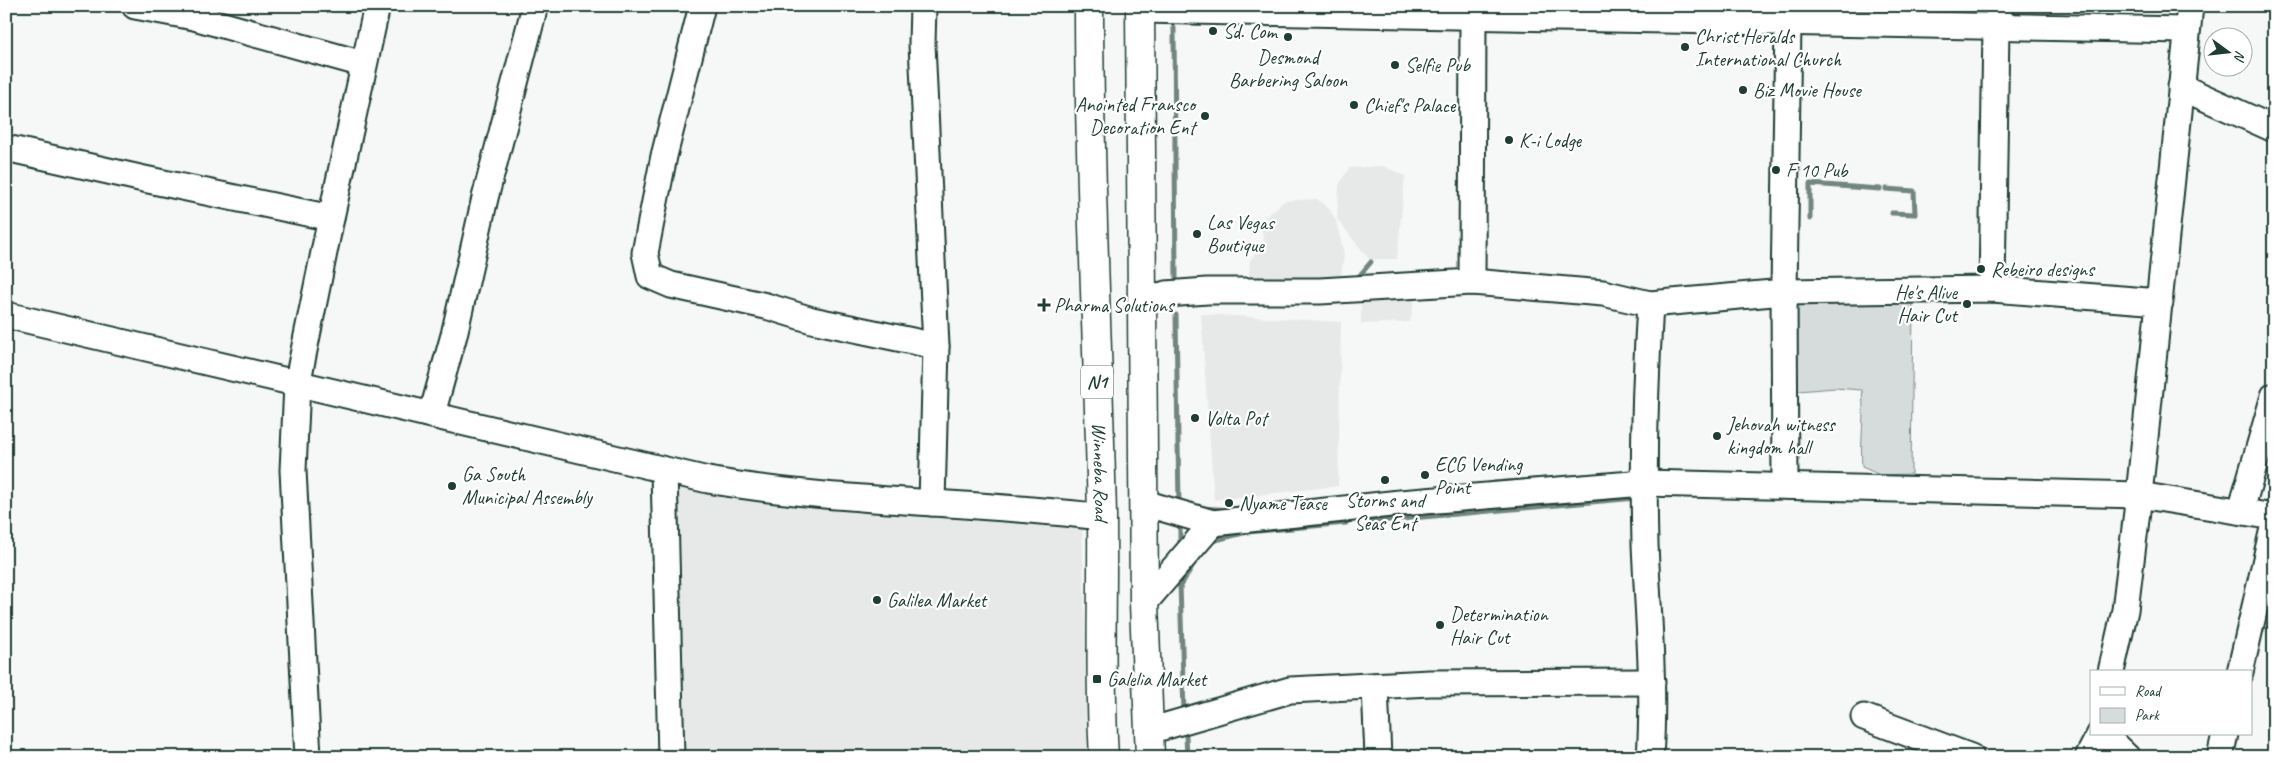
<svg xmlns="http://www.w3.org/2000/svg" width="2280" height="763" viewBox="0 0 2280 763" font-family="Caveat,sans-serif">
  <style>
    .built { fill: #e6e9e8 }
    .green { fill: #d6dcdb; stroke: #7a8c88 }
    .lines { fill: none; stroke-linecap: round; stroke-linejoin: round }
    .stream { stroke: #72857f; stroke-width: 5 }
    .minor-casing { stroke: #1f3d34; stroke-width: 29 }
    .highway-casing { stroke: #1f3d34; stroke-width: 31 }
    .minor { stroke: #fff; stroke-width: 25 }
    .highway { stroke: #fff; stroke-width: 28 }
    .poi-dot { fill: #1f3d34; stroke: #fff; stroke-width: 2 }
    .labels { text-anchor: middle; dominant-baseline: central; stroke-width: 4.5; stroke-linejoin: round; paint-order: stroke }
    .shield { fill: #fff; stroke: #627771; stroke-width: 1 }
    .shield-label { font-size: 19px; font-weight: bold; fill: #1f3d34 }
    .poi-label { font-size: 20px; fill: #1f3d34; stroke: #fff; text-anchor: start }
    .street-label { font-size: 20px; fill: #1f3d34; stroke: #fff }
  </style>
  <rect width="100%" height="100%" fill="#f6f7f7"/>
  <filter id="ink" filterUnits="userSpaceOnUse"><feTurbulence type="fractalNoise" baseFrequency=".02" numOctaves="2"/><feDisplacementMap in="SourceGraphic" scale="10" xChannelSelector="R" yChannelSelector="G"/><feConvolveMatrix kernelMatrix="1 2 1 2 8 2 1 2 1" color-interpolation-filters="sRGB"/></filter>
  <g filter="url(#ink)">
    <g class="built">
      <path d="M1886,6H1984L1972,12Z"/>
      <path d="M1383,166L1405,176L1397,259H1369L1337,219L1339,185L1349,168Z"/>
      <path d="M1317,199L1330,210L1336,221L1344,254L1341,276L1332,288L1262,289L1249,278L1250,260L1265,244L1260,222L1284,201Z"/>
      <path d="M1415,296L1410,322L1361,324V300Z"/>
      <path d="M1201,314L1341,322L1338,486L1214,500Z"/>
      <path d="M667,479L1082,521L1089,757H677Z"/>
    </g>
    <path class="green" d="M1796,303H1913L1911,474L1880,475L1862,467C1860,441 1865,416 1862,390L1835,388L1798,391Z"/>
    <g class="lines">
      <g class="stream">
        <path d="M1174,28L1176,278"/>
        <path d="M1886,189L1914,191L1915,214L1892,213"/>
        <path d="M1810,219V184L1880,189"/>
        <path d="M1355,281L1371,262"/>
        <path d="M1176,315L1179,505"/>
        <path d="M1494,483L1585,476"/>
        <path d="M1202,508L1231,510"/>
        <path d="M1180,521V548"/>
        <path d="M1367,522L1636,498"/>
        <path d="M1208,542L1247,532L1346,523"/>
        <path d="M1180,584L1184,713"/>
        <path d="M1180,587L1194,563"/>
        <path d="M1186,736L1187,757"/>
      </g>
      <g class="minor-casing">
        <g id="minor">
          <path d="M135,6L194,17L363,64"/>
          <path d="M702,6L664,156L651,222L645,253L650,276L671,285L766,306L812,320L936,346"/>
          <path d="M923,6L922,44L936,346L932,503"/>
          <path d="M1140,10L2186,30"/>
          <path d="M1788,23L1784,292L1785,483L1788,486"/>
          <path d="M2181,87L2274,129"/>
          <path d="M6,148L144,179L331,218"/>
          <path d="M1472,282L1473,16"/>
          <path d="M1992,289L1996,26L2000,6"/>
          <path d="M1143,300L1166,294L1207,291H1320L1472,282L1603,293L1650,304L1784,292L1992,289L2160,302"/>
          <path d="M6,315L708,480C838,503 971,501 1102,517"/>
          <path d="M427,414L435,403L454,335L485,198L535,6"/>
          <path d="M664,471L671,757"/>
          <path d="M1144,503L1213,523L1400,503L1644,483L2139,495L2274,517"/>
          <path d="M2241,510L2274,396"/>
          <path d="M1144,603L1213,523"/>
          <path d="M2111,672L2125,610L2139,495L2190,6"/>
          <path d="M2240,672L2274,524"/>
          <path d="M1375,686L1378,757"/>
          <path d="M1864,717L1971,757"/>
          <path d="M1149,731L1290,690L1430,683L1652,682"/>
          <path d="M2103,734L2127,757"/>
          <path d="M308,757L293,470L297,385L331,218L377,6"/>
          <path d="M1650,757C1655,686 1648,615 1645,544C1643,464 1645,384 1650,304"/>
          <path d="M2088,757L2100,734"/>
          <path d="M2220,757L2225,734"/>
        </g>
      </g>
      <g class="highway-casing">
        <g id="highway">
          <path id="s1" d="M1089,6C1089,176 1098,346 1102,515C1103,596 1099,676 1104,757"/>
          <path d="M1140,6L1144,603L1150,757"/>
        </g>
      </g>
      <use href="#minor" class="minor"/>
      <use href="#highway" class="highway"/>
    </g>
  </g>
  <g class="poi-dot">
    <circle cx="1213" cy="31" r="5"/>
    <circle cx="1288" cy="37" r="5"/>
    <circle cx="1685" cy="47" r="5"/>
    <circle cx="1395" cy="65" r="5"/>
    <circle cx="1743" cy="90" r="5"/>
    <circle cx="1354" cy="105" r="5"/>
    <circle cx="1205" cy="116" r="5"/>
    <circle cx="1509" cy="140" r="5"/>
    <circle cx="1776" cy="170" r="5"/>
    <circle cx="1197" cy="234" r="5"/>
    <circle cx="1981" cy="269" r="5"/>
    <circle cx="1967" cy="304" r="5"/>
    <path d="M1041.5 297.5h5v5h5v5h-5v5h-5v-5h-5v-5h5z"/>
    <circle cx="1195" cy="418" r="5"/>
    <circle cx="1717" cy="436" r="5"/>
    <circle cx="1425" cy="475" r="5"/>
    <circle cx="1385" cy="480" r="5"/>
    <circle cx="452" cy="486" r="5"/>
    <circle cx="1229" cy="503" r="5"/>
    <circle cx="877" cy="600" r="5"/>
    <circle cx="1440" cy="625" r="5"/>
    <rect x="1092" y="674" width="10" height="10" rx="2.5"/>
  </g>
  <g class="labels">
    <rect class="shield" x="1081" y="365.5" width="32" height="33" rx="4"/>
    <g class="shield-label">
      <text x="1097" y="382">N1</text>
    </g>
    <g class="poi-label">
      <text x="1223" y="31">Sd. Com</text>
      <text x="1695" y="36">Christ Heralds<tspan x="1695" dy="23">International Church</tspan></text>
      <text x="1288" y="57" text-anchor="middle">Desmond<tspan x="1288" dy="23">Barbering Saloon</tspan></text>
      <text x="1405" y="65">Selfie Pub</text>
      <text x="1753" y="90">Biz Movie House</text>
      <text x="1195" y="104" text-anchor="end">Anointed Fransco<tspan x="1195" dy="23">Decoration Ent</tspan></text>
      <text x="1364" y="105">Chief's Palace</text>
      <text x="1519" y="140">K-i Lodge</text>
      <text x="1786" y="170">F 10 Pub</text>
      <text x="1207" y="222">Las Vegas<tspan x="1207" dy="23">Boutique</tspan></text>
      <text x="1991" y="269">Rebeiro designs</text>
      <text x="1957" y="292" text-anchor="end">He's Alive<tspan x="1957" dy="23">Hair Cut</tspan></text>
      <text x="1054" y="305">Pharma Solutions</text>
      <text x="1205" y="418">Volta Pot</text>
      <text x="1727" y="424">Jehovah witness<tspan x="1727" dy="23">kingdom hall</tspan></text>
      <text x="1435" y="464">ECG Vending<tspan x="1435" dy="23">Point</tspan></text>
      <text x="462" y="474">Ga South<tspan x="462" dy="23">Municipal Assembly</tspan></text>
      <text x="1385" y="500" text-anchor="middle">Storms and<tspan x="1385" dy="23">Seas Ent</tspan></text>
      <text x="1239" y="503">Nyame Tease</text>
      <text x="887" y="600">Galilea Market</text>
      <text x="1450" y="614">Determination<tspan x="1450" dy="23">Hair Cut</tspan></text>
      <text x="1107" y="679">Galelia Market</text>
    </g>
    <g class="street-label">
      <text stroke="none"><textPath href="#s1" startOffset="466">Winneba Road</textPath></text>
    </g>
  </g>
  <rect width="2280" height="763" fill="none" stroke="#fff" stroke-width="25"/>
  <rect x="12" y="12" width="2255" height="738" fill="none" stroke="#1f3d34" stroke-width="2" filter="url(#ink)"/>
  <rect x="2090" y="670" width="162" height="65" fill="#ffffff" stroke="#a5b1ae"/>
  <rect x="2100" y="687" width="25" height="8" fill="#ffffff" stroke="#a5b1ae"/>
  <text x="2135" y="696" font-size="15" fill="#1f3d34">Road</text>
  <rect x="2100" y="708" width="25" height="15" fill="#d6dcdb" stroke="#a5b1ae"/>
  <text x="2135" y="720" font-size="15" fill="#1f3d34">Park</text>
  <g transform="translate(2228 52) rotate(105)"><circle r="24" fill="#ffffff" stroke="#a5b1ae"/>
  <path d="M0-4L9 19L0 12L-9 19Z" fill="#1f3d34"/>
  <text y="-8" font-size="14" font-weight="bold" text-anchor="middle" fill="#1f3d34">N</text>
  </g>
</svg>
